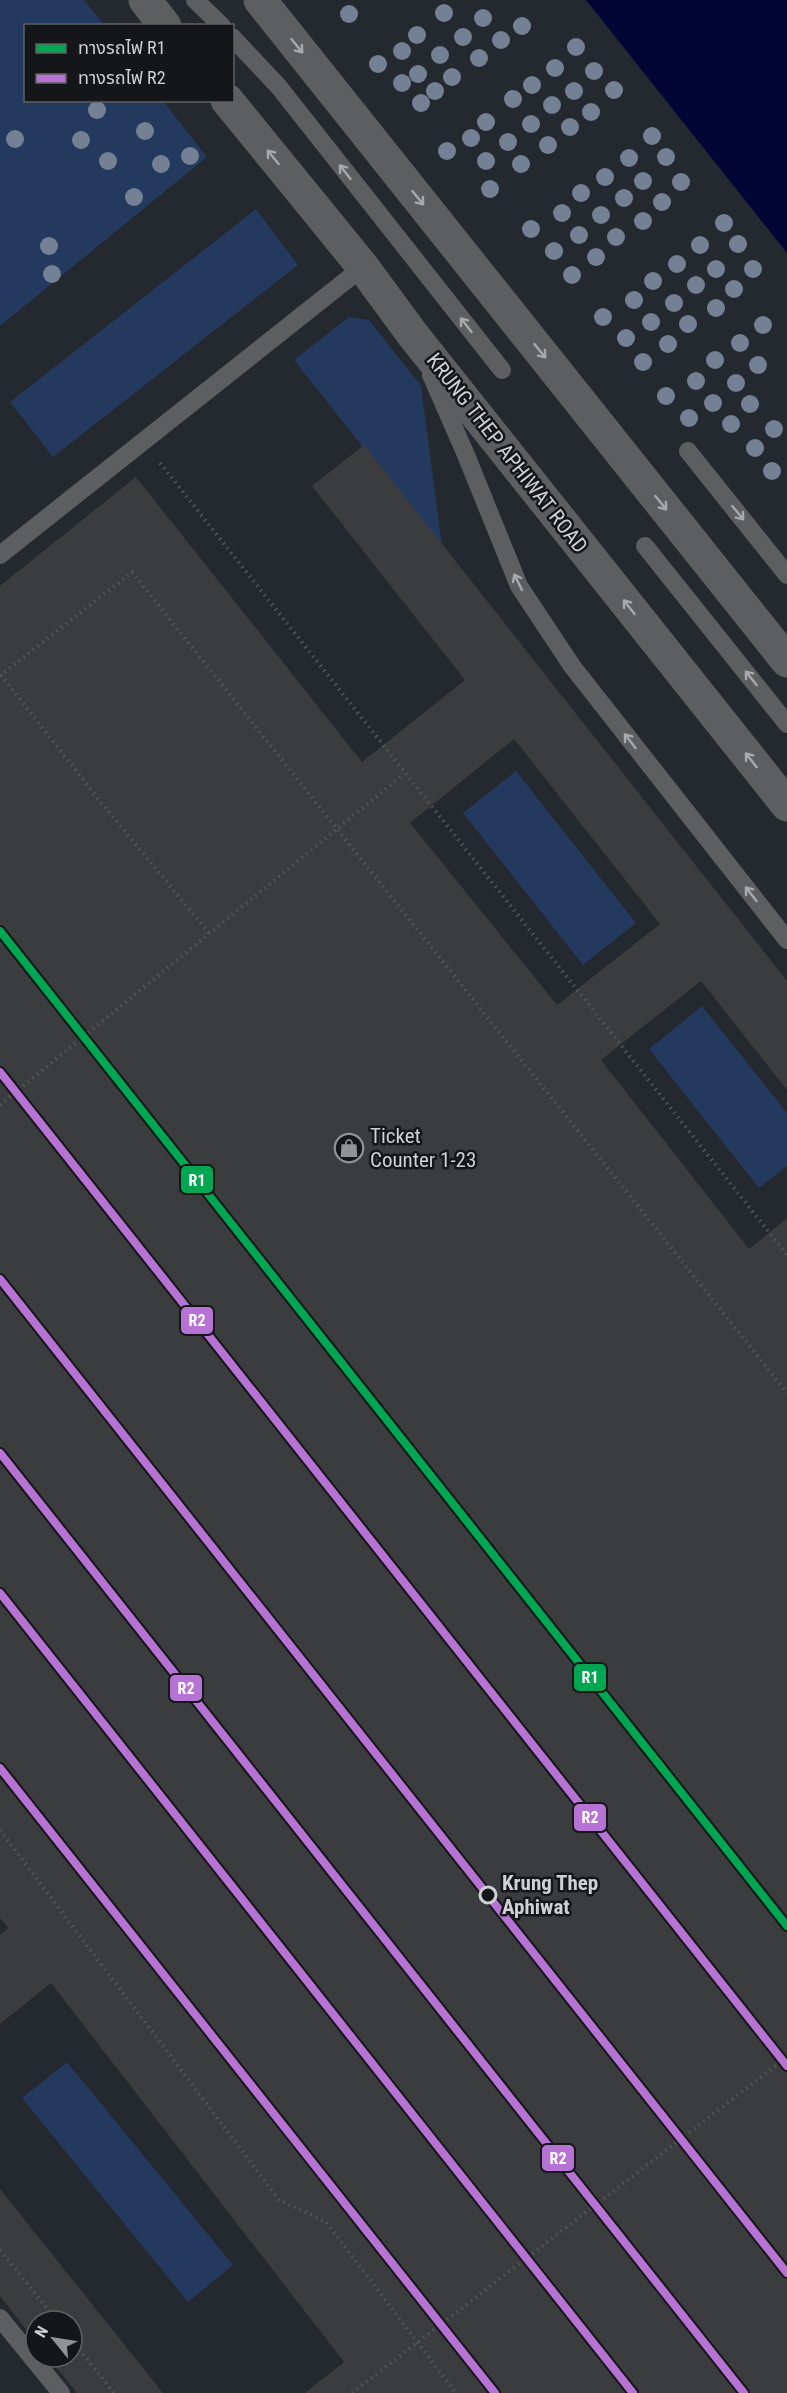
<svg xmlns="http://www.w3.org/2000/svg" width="787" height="2393" viewBox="0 0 787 2393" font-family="'Roboto Condensed','Noto Sans Thai',sans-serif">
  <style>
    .built { fill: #24282f; fill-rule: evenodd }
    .green { fill: #24395e }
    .water { fill: #030635 }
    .building { fill: #3b3c3e; fill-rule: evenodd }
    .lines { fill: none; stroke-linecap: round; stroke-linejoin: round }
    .path { stroke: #555657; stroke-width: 4; stroke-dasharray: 1.5 4.5; stroke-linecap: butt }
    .service { stroke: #5d5e5f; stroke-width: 18 }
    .tertiary { stroke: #5d5e5f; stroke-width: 33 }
    .rail-1-casing { stroke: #141619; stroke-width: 12 }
    .rail-2-casing { stroke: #141619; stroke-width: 12 }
    .rail-1 { stroke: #00a651; stroke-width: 8 }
    .rail-2 { stroke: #b673d3; stroke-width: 8 }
    .tree { fill: #748093 }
    .oneway { stroke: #a8a9aa }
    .stop-dot { fill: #141619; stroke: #d0d1d3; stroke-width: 3 }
    .labels { text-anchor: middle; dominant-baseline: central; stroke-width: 5; stroke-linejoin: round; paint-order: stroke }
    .street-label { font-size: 21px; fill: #d0d1d3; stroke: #141619 }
    .poi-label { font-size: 21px; fill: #d0d1d3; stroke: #141619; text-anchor: start }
    .stop-label { font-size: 21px; font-weight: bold; fill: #d0d1d3; stroke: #141619; text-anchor: start }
    .line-badge { stroke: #141619; stroke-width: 2 }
    .badge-label { font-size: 16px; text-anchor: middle; font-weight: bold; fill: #fff }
  </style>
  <rect width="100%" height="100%" fill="#1e1f21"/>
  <path class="built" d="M0,0H787V2393H0ZM26,26H232V100H26ZM36,2321H72V2357H36Z"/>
  <g class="green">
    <path d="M0,0H84L104,25L26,26V100L163,101L207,157L0,326Z"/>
    <path d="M256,209L298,265L53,457L10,402Z"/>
    <path d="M349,317L369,320L421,386L442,547L294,360Z"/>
    <path d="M516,771L636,923L583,965L463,813Z"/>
    <path d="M702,1006L787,1113V1166L759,1188L649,1049Z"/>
    <path d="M67,2062L233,2265L188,2302L22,2098Z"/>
  </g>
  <path class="water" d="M586,0H787V253Z"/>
  <g class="building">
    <path d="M364,445L787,981V1090L701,981L601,1060L749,1249L787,1218V2393H305L344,2362L51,1983L0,2024V1935L8,1928L0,1918V586L136,477L362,762L465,680L312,486ZM514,739L660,924L557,1005L410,823Z"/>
    <path d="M0,2189L163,2393H77L48,2357H72V2321H36V2342L0,2296Z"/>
  </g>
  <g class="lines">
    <g class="path">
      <path d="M160,463L787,1255"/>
      <path d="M209,933L99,800L1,675L132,572L787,1393"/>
      <path d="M0,1105L404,774"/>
      <path d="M0,1830L279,2200L326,2222L456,2393"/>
      <path d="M0,2250L57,2321"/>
      <path d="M72,2340L114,2393"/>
      <path d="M352,2393L787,2057"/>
    </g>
    <g class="service">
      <path d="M195,0L222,26"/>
      <path d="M232,37L279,87L502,370"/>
      <path d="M431,375L466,455L519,586L572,666L787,940"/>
      <path d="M688,451L787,575"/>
      <path d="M645,546L787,724"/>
      <path d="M0,555L363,267"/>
      <path d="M0,2318L61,2393"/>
    </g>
    <g class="tertiary">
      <path d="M145,0L165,26"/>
      <path d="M260,0L787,661"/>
      <path d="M227,100L363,267L413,335L787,805"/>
    </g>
    <g class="rail-1-casing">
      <path id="rail-1" d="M0,931L787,1926"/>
    </g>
    <g class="rail-2-casing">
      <g id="rail-2">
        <path d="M0,1072L787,2066"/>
        <path d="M0,1279L787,2273"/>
        <path d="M0,1453L744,2393"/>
        <path d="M0,1593L633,2393"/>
        <path d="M0,1768L495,2393"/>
      </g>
    </g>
    <use href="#rail-1" class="rail-1"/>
    <use href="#rail-2" class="rail-2"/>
  </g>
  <g class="tree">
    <circle cx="444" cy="13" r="9"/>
    <circle cx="349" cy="14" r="9"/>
    <circle cx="483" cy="18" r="9"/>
    <circle cx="522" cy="26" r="9"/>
    <circle cx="417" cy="35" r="9"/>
    <circle cx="463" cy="37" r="9"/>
    <circle cx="501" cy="40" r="9"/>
    <circle cx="576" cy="47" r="9"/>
    <circle cx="402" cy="51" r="9"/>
    <circle cx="440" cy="55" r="9"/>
    <circle cx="479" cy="58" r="9"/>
    <circle cx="378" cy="64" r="9"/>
    <circle cx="555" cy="68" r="9"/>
    <circle cx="594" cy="71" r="9"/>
    <circle cx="418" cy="74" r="9"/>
    <circle cx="452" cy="77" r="9"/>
    <circle cx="402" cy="83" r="9"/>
    <circle cx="532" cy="85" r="9"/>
    <circle cx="614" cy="90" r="9"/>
    <circle cx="435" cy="91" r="9"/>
    <circle cx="574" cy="91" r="9"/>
    <circle cx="513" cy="99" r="9"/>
    <circle cx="421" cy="103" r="9"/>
    <circle cx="552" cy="105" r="9"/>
    <circle cx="97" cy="110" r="9"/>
    <circle cx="591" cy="112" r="9"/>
    <circle cx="486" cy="122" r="9"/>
    <circle cx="531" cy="124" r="9"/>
    <circle cx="570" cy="127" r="9"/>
    <circle cx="145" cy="131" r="9"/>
    <circle cx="652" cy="136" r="9"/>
    <circle cx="471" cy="138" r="9"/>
    <circle cx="15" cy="139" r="9"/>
    <circle cx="81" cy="140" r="9"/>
    <circle cx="508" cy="142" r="9"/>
    <circle cx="548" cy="145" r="9"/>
    <circle cx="447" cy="151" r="9"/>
    <circle cx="190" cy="156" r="9"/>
    <circle cx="666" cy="157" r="9"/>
    <circle cx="629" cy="158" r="9"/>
    <circle cx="108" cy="161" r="9"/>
    <circle cx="486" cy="161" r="9"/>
    <circle cx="161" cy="164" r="9"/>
    <circle cx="521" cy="164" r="9"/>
    <circle cx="605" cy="177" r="9"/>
    <circle cx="643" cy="181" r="9"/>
    <circle cx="681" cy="182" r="9"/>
    <circle cx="490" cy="189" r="9"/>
    <circle cx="581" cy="193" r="9"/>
    <circle cx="134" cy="197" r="9"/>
    <circle cx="624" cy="198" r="9"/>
    <circle cx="662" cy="202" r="9"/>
    <circle cx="562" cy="213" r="9"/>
    <circle cx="601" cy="215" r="9"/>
    <circle cx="643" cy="221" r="9"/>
    <circle cx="724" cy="223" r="9"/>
    <circle cx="531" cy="229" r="9"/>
    <circle cx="579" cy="235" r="9"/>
    <circle cx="616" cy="237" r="9"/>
    <circle cx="738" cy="244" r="9"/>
    <circle cx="700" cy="245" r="9"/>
    <circle cx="49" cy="246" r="9"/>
    <circle cx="554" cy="251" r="9"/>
    <circle cx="596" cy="257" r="9"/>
    <circle cx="677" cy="264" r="9"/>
    <circle cx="716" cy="269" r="9"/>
    <circle cx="753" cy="269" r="9"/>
    <circle cx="52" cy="274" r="9"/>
    <circle cx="572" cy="275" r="9"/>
    <circle cx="653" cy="281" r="9"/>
    <circle cx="696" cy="285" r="9"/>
    <circle cx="734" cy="289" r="9"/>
    <circle cx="634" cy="300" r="9"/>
    <circle cx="674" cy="303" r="9"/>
    <circle cx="716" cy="308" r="9"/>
    <circle cx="603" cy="317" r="9"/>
    <circle cx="651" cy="322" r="9"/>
    <circle cx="688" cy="324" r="9"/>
    <circle cx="763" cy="325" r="9"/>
    <circle cx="626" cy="338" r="9"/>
    <circle cx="740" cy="343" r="9"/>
    <circle cx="668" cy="344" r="9"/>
    <circle cx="715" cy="360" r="9"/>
    <circle cx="643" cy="362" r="9"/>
    <circle cx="758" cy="365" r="9"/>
    <circle cx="696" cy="381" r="9"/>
    <circle cx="736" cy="383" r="9"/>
    <circle cx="666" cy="396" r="9"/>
    <circle cx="713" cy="403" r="9"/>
    <circle cx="750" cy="404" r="9"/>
    <circle cx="689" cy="418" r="9"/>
    <circle cx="731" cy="424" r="9"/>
    <circle cx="774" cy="429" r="9"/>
    <circle cx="755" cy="448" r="9"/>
    <circle cx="772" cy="471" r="9"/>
  </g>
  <defs><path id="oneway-shaft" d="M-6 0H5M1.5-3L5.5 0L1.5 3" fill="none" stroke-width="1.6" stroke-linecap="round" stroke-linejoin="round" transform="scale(1.5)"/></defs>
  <g class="oneway">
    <use href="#oneway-shaft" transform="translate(297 46) rotate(51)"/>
    <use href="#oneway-shaft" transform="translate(273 157) rotate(-129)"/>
    <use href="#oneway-shaft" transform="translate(345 172) rotate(-128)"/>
    <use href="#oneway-shaft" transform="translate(418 198) rotate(51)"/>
    <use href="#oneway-shaft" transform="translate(466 325) rotate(-128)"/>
    <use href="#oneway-shaft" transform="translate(540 351) rotate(51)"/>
    <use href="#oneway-shaft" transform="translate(661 503) rotate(51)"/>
    <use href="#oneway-shaft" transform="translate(738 513) rotate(51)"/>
    <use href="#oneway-shaft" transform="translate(518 582) rotate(-116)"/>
    <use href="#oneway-shaft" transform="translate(629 607) rotate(-128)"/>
    <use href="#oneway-shaft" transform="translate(751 678) rotate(-129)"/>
    <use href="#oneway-shaft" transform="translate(630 741) rotate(-128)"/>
    <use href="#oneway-shaft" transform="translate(751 760) rotate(-128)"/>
    <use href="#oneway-shaft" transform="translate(751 894) rotate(-128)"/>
  </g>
  <defs>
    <g id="shop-ring" transform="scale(1.5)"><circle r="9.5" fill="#141619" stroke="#929395" stroke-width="1.5"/><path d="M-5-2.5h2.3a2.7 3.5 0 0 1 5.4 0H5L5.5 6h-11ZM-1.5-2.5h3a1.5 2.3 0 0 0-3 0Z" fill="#929395"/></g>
  </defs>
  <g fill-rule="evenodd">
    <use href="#shop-ring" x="349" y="1148"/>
  </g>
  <circle class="stop-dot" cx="488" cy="1895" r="8"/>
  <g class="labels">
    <g class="street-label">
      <text transform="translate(507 453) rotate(52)">KRUNG THEP APHIWAT ROAD</text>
    </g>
    <g class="poi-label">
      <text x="370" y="1136">Ticket<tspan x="370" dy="24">Counter 1-23</tspan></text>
    </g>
    <g class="stop-label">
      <text x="502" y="1883">Krung Thep<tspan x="502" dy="24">Aphiwat</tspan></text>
    </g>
  </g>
  <g class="line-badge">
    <rect x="180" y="1165" width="34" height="29" rx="6" fill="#00a651"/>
    <rect x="180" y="1306" width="34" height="29" rx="6" fill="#b673d3"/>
    <rect x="573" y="1663" width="34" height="29" rx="6" fill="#00a651"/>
    <rect x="169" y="1674" width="34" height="28" rx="6" fill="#b673d3"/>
    <rect x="573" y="1803" width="34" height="29" rx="6" fill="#b673d3"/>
    <rect x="541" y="2144" width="34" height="28" rx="6" fill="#b673d3"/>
  </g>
  <g class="badge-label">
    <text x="197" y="1186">R1</text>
    <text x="197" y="1326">R2</text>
    <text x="590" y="1683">R1</text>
    <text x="186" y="1694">R2</text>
    <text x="590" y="1823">R2</text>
    <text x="558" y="2164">R2</text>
  </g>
  <rect x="24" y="24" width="210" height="78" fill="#141619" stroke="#5f6163" stroke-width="1.5"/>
  <rect x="36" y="44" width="30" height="9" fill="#00a651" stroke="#5f6163" stroke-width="1.5"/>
  <text x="78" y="54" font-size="18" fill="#d0d1d3">ทางรถไฟ R1</text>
  <rect x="36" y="74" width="30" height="9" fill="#b673d3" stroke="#5f6163" stroke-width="1.5"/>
  <text x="78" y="84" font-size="18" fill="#d0d1d3">ทางรถไฟ R2</text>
  <g transform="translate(54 2339) rotate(300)"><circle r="28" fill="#141619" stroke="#5f6163" stroke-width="1.5"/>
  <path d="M0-4.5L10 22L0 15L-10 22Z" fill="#929395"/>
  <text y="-9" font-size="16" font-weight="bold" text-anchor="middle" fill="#d0d1d3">N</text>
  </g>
</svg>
